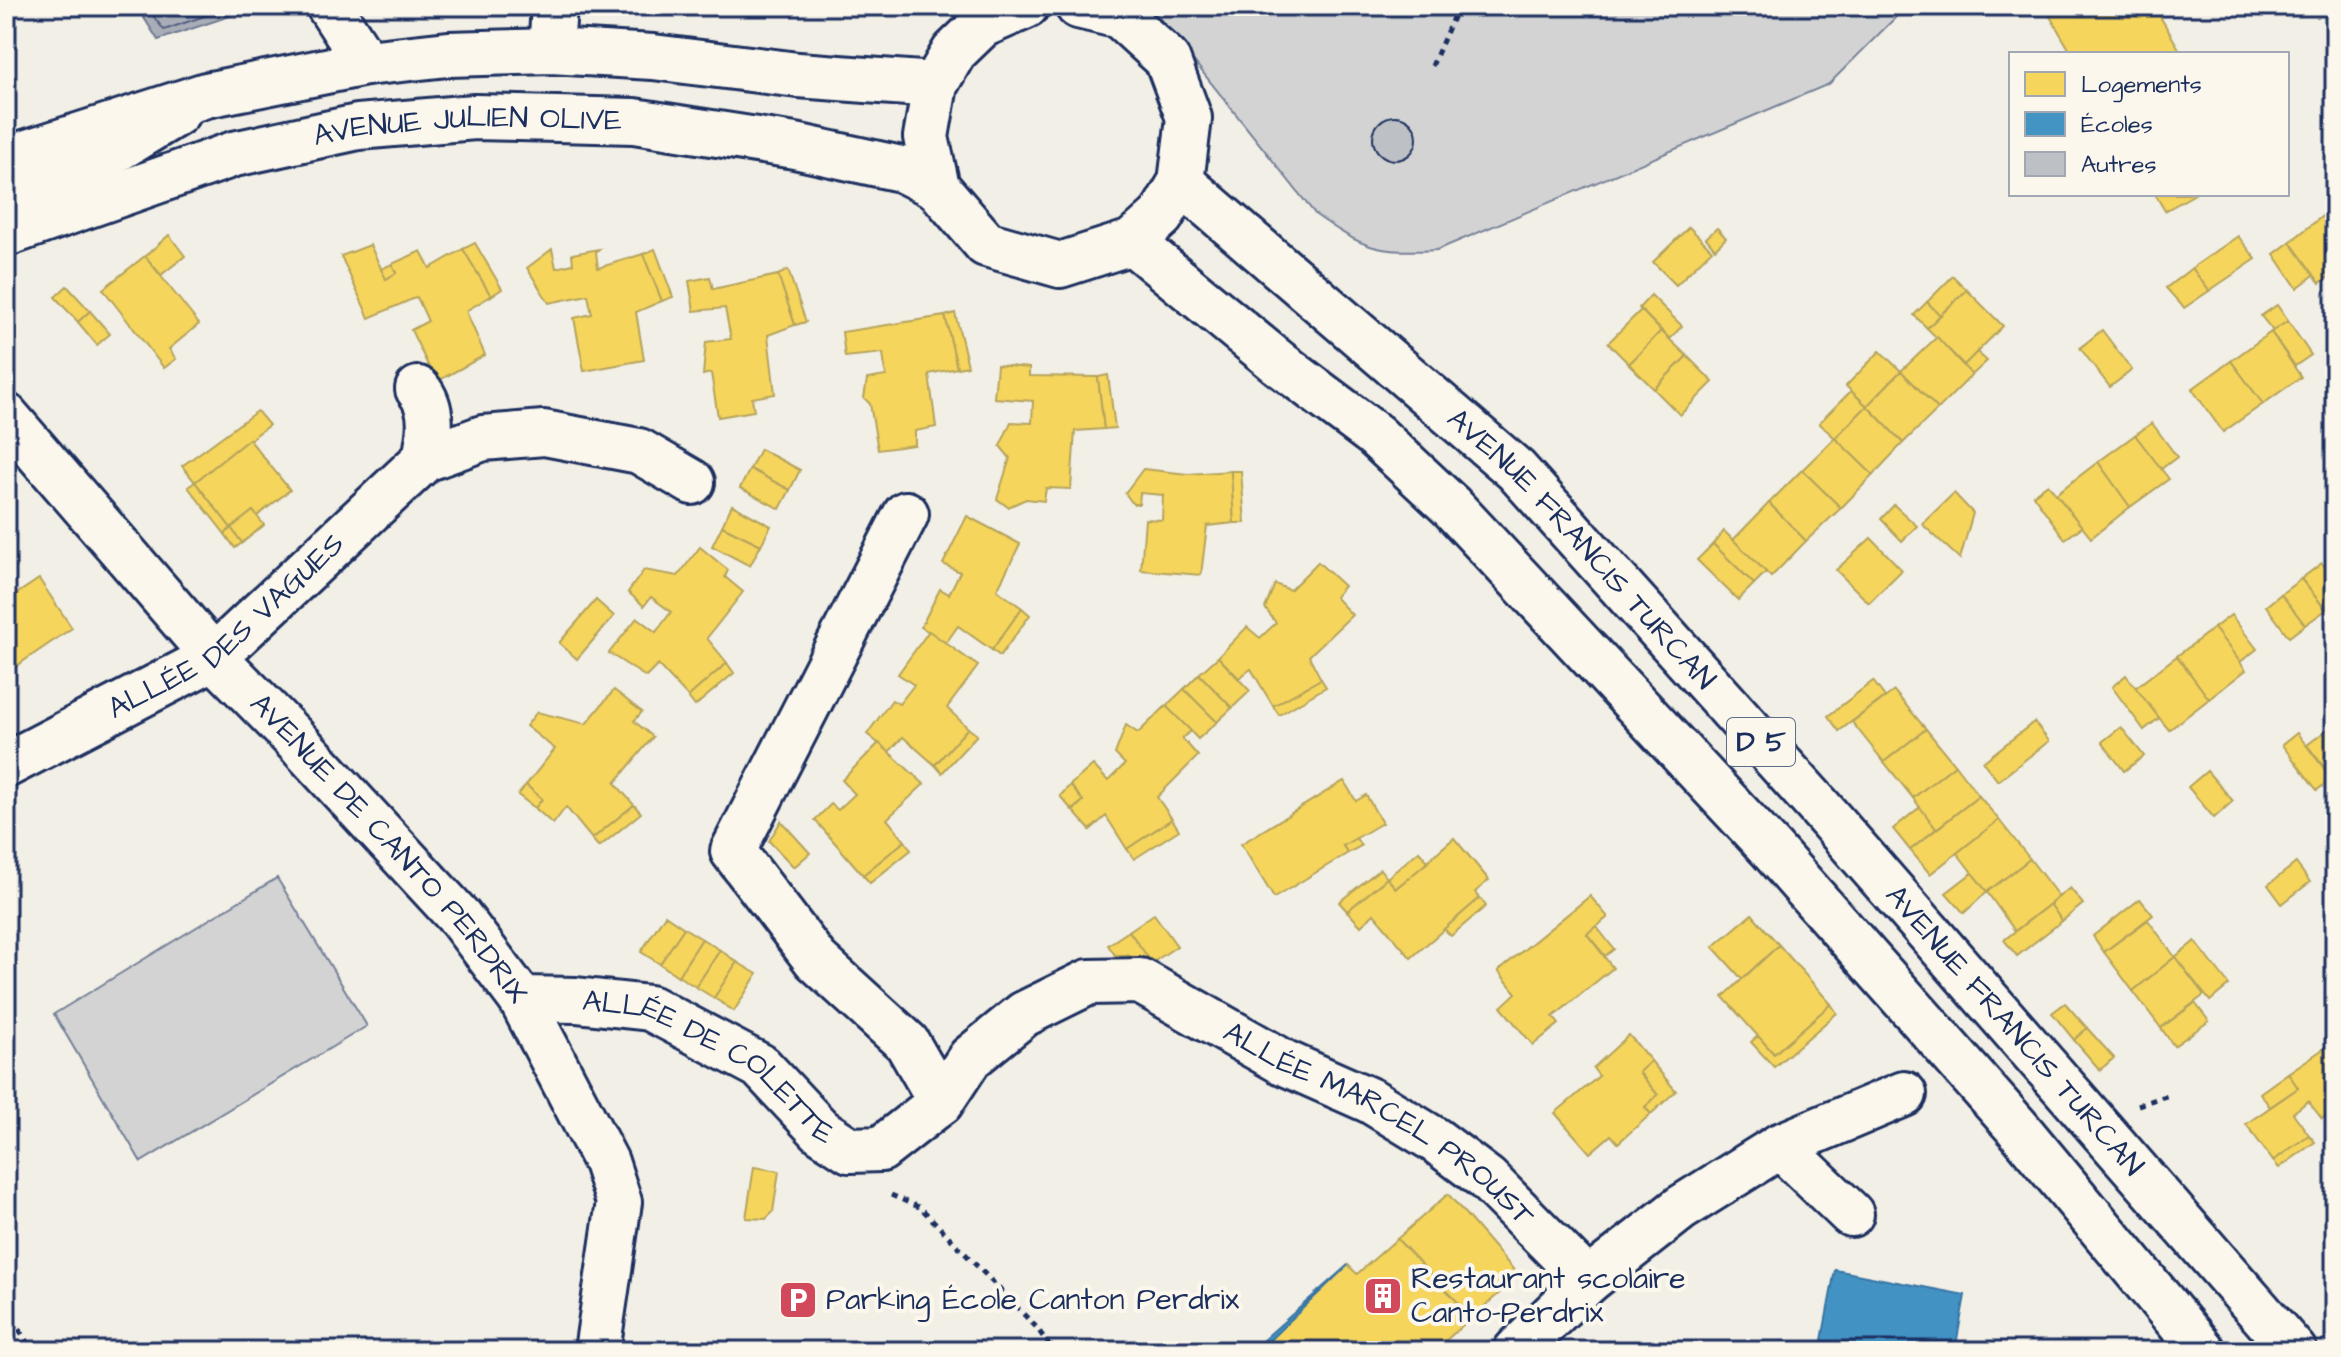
<svg xmlns="http://www.w3.org/2000/svg" width="2341" height="1357" viewBox="0 0 2341 1357" font-family="'Architects Daughter',sans-serif">
  <style>
    .green { fill: #d2d3d2; stroke: #768198; stroke-width: 2 }
    .water { fill: #a9adb7; stroke: #707b93; stroke-width: 2 }
    .homes { fill: #f6d55c; stroke: #b4a35d; stroke-width: 2 }
    .schools { fill: #4393c3; stroke: #3775a5; stroke-width: 2 }
    .lines { fill: none; stroke-linecap: round; stroke-linejoin: round }
    .shore { stroke: #546182; stroke-width: 2 }
    .building { fill: #bdc0c4; stroke: #1b2f5e; stroke-width: 2 }
    .minor-casing { stroke: #1b2f5e; stroke-width: 50 }
    .major-casing { stroke: #1b2f5e; stroke-width: 50 }
    .path { stroke: #1b2f5e; stroke-width: 5; stroke-dasharray: 6 6; stroke-linecap: butt }
    .minor { stroke: #fbf7ec; stroke-width: 44 }
    .major { stroke: #fbf7ec; stroke-width: 44 }
    .labels { text-anchor: middle; dominant-baseline: central; stroke-width: 8; stroke-linejoin: round; paint-order: stroke }
    .shield { fill: #fbf7ec; stroke: #5e6b89; stroke-width: 2 }
    .shield-label { font-size: 28px; font-weight: bold; fill: #1b2f5e }
    .street-label { font-size: 30px; fill: #1b2f5e; stroke: #fbf7ec }
    .poi-label { font-size: 30px; fill: #1b2f5e; stroke: #fbf7ec; text-anchor: start }
  </style>
  <rect width="100%" height="100%" fill="#f2efe6"/>
  <filter id="ink" filterUnits="userSpaceOnUse"><feTurbulence type="fractalNoise" baseFrequency=".0125" numOctaves="2"/><feDisplacementMap in="SourceGraphic" scale="16" xChannelSelector="R" yChannelSelector="G"/><feConvolveMatrix kernelMatrix="1 2 1 2 8 2 1 2 1" color-interpolation-filters="sRGB"/></filter>
  <g filter="url(#ink)">
    <g class="green">
      <path d="M1150,6H1907L1829,84L1437,250C1377,253 1366,250 1316,215Z"/>
      <path d="M277,878L367,1026L141,1162L54,1014Z"/>
    </g>
    <path class="water" d="M153,6H225L230,16L158,40L141,13Z"/>
    <g class="homes">
      <path d="M2044,6H2154L2182,54H2072Z"/>
      <path d="M2335,162V182L2326,168Z"/>
      <path d="M2155,194H2195L2165,211Z"/>
      <path d="M2335,207V227L2325,214Z"/>
      <path d="M2325,214L2335,227V272L2320,283L2290,242Z"/>
      <path d="M1689,227L1712,250L1676,285L1653,262Z"/>
      <path d="M1717,228L1726,238L1715,249L1706,238Z"/>
      <path d="M169,235L185,256L161,275L145,256Z"/>
      <path d="M2238,236L2256,259L2209,291L2192,268Z"/>
      <path d="M2290,242L2314,275L2297,288L2274,254Z"/>
      <path d="M475,243L502,289L491,296L463,249Z"/>
      <path d="M370,245L386,279L396,273L392,264L421,251L430,268L463,249L491,296L466,311L485,355L436,382L411,330L428,321L417,297L369,318L341,256Z"/>
      <path d="M552,249L556,268L573,264L572,254L599,249L596,252L598,268L643,254L662,301L636,312L644,360L584,371L574,318L592,314L588,295L549,303L527,268Z"/>
      <path d="M655,249L673,297L662,301L643,254Z"/>
      <path d="M145,256L199,324L169,349L176,359L164,368L103,289Z"/>
      <path d="M392,264L396,273L386,279L381,269Z"/>
      <path d="M2192,268L2209,291L2184,308L2166,288Z"/>
      <path d="M788,270L806,322L795,325L778,275Z"/>
      <path d="M778,275L795,325L768,335L775,394L752,398L754,411L718,417L711,373L703,375L706,342L731,339L725,308L694,311L689,281L710,277L713,289Z"/>
      <path d="M1953,276L1967,290L1940,315L1927,302Z"/>
      <path d="M67,286L90,311L78,322L55,297Z"/>
      <path d="M1967,290L2003,326L1964,365L1927,328Z"/>
      <path d="M1651,295L1682,326L1670,339L1639,308Z"/>
      <path d="M1927,302L1940,315L1927,328L1914,315Z"/>
      <path d="M2277,305L2288,321L2273,331L2261,316Z"/>
      <path d="M1641,310L1661,331L1629,364L1608,343Z"/>
      <path d="M90,311L110,334L97,345L78,322Z"/>
      <path d="M955,313L968,366L957,368L945,316Z"/>
      <path d="M945,316L957,368L929,374L936,427L915,431V445L878,450L870,404L864,398L867,379L886,376L883,353L845,357L842,332Z"/>
      <path d="M2288,321L2311,355L2295,366L2271,332Z"/>
      <path d="M2102,330L2132,370L2110,387L2080,348Z"/>
      <path d="M1661,331L1687,356L1654,389L1629,364Z"/>
      <path d="M2271,332L2301,377L2263,404L2231,361Z"/>
      <path d="M1937,337L1972,375L1938,409L1901,371Z"/>
      <path d="M1880,351L1901,371L1867,406L1846,386Z"/>
      <path d="M1977,352L1987,361L1972,375L1964,365Z"/>
      <path d="M1687,356L1713,382L1680,415L1654,389Z"/>
      <path d="M2231,361L2263,404L2223,432L2192,389Z"/>
      <path d="M997,365L1029,368V376L1098,377L1104,429L1075,431L1071,489L1046,488L1044,501L1026,499L1008,507L997,499L1010,458L1000,446L1011,422L1032,423L1033,401L994,398Z"/>
      <path d="M1901,371L1938,409L1903,443L1867,406Z"/>
      <path d="M1108,375L1115,428L1104,429L1098,377Z"/>
      <path d="M1851,391L1867,406L1835,438L1819,423Z"/>
      <path d="M1867,406L1903,443L1873,475L1835,438Z"/>
      <path d="M257,411L269,425L195,482L182,466Z"/>
      <path d="M2152,423L2177,457L2161,469L2135,435Z"/>
      <path d="M2135,435L2169,479L2130,507L2098,462Z"/>
      <path d="M1835,438L1873,475L1841,508L1802,470Z"/>
      <path d="M249,439L290,490L257,516L253,511L231,528L195,482Z"/>
      <path d="M760,449L800,470L790,490L750,469Z"/>
      <path d="M2098,462L2130,507L2091,538L2056,494Z"/>
      <path d="M750,469L790,490L780,509L740,488Z"/>
      <path d="M1143,469L1188,474L1231,471L1234,523L1207,526L1201,575L1141,570L1145,519L1162,520L1163,495L1140,493L1139,504H1133L1125,493Z"/>
      <path d="M1802,470L1841,508L1806,541L1769,503Z"/>
      <path d="M1231,471H1241L1245,523H1234Z"/>
      <path d="M195,482L231,528L225,534L188,487Z"/>
      <path d="M2048,484L2082,527L2065,539L2033,495Z"/>
      <path d="M1954,493L1973,513L1960,559L1922,524Z"/>
      <path d="M1769,503L1806,541L1771,577L1733,540Z"/>
      <path d="M732,505L771,526L761,545L722,526Z"/>
      <path d="M1894,505L1917,526L1902,541L1881,519Z"/>
      <path d="M253,511L264,525L242,543L231,528Z"/>
      <path d="M967,516L1020,544L997,590L1022,608L992,650L958,626L946,643L921,627L940,589L949,594L960,572L943,564Z"/>
      <path d="M722,526L761,545L750,566L712,546Z"/>
      <path d="M231,528L242,543L235,548L225,534Z"/>
      <path d="M1724,531L1766,572L1754,584L1713,544Z"/>
      <path d="M1871,538L1902,570L1869,603L1836,570Z"/>
      <path d="M1713,544L1754,584L1738,600L1697,560Z"/>
      <path d="M700,547L728,570L725,577L743,592L707,638L727,663L688,697L658,665L646,677L609,653L637,618L656,632L671,612L651,597L644,606L628,592L644,570L678,576Z"/>
      <path d="M1318,562L1344,586L1335,597L1352,615L1309,656L1321,679L1273,706L1251,669L1239,678L1218,657L1247,627L1260,638L1276,623L1265,608L1275,584L1290,590Z"/>
      <path d="M2322,563L2335,580V602L2326,610L2301,579Z"/>
      <path d="M39,579L72,628L6,673V601Z"/>
      <path d="M2301,579L2326,610L2305,625L2281,594Z"/>
      <path d="M2281,594L2305,625L2289,637L2266,606Z"/>
      <path d="M596,600L614,616L577,659L559,643Z"/>
      <path d="M1022,608L1030,615L1000,656L992,650Z"/>
      <path d="M2231,615L2257,649L2240,662L2214,628Z"/>
      <path d="M2214,628L2246,670L2209,699L2177,656Z"/>
      <path d="M929,631L978,666L947,708L968,728L935,765L903,737L889,752L867,734L892,700L899,704L914,685L898,674Z"/>
      <path d="M2177,656L2209,699L2169,730L2135,688Z"/>
      <path d="M1218,657L1250,691L1232,708L1199,674Z"/>
      <path d="M727,663L734,673L695,706L688,697Z"/>
      <path d="M1199,674L1232,708L1217,722L1184,689Z"/>
      <path d="M2126,675L2159,718L2144,730L2112,687Z"/>
      <path d="M1321,679L1326,687L1279,715L1273,706Z"/>
      <path d="M1873,681L1885,697L1839,731L1828,716Z"/>
      <path d="M1184,689L1217,722L1198,739L1166,706Z"/>
      <path d="M614,690L642,712L634,721L653,737L615,783L634,805L592,839L566,807L553,824L535,808L542,799L526,785L555,749L526,726L537,712L586,724Z"/>
      <path d="M1894,691L1926,729L1884,762L1852,722Z"/>
      <path d="M1166,706L1191,731L1182,738L1198,756L1157,797L1172,819L1127,849L1106,816L1090,830L1073,811L1083,801L1070,785L1093,765L1108,781L1125,764L1115,754L1126,725L1138,733Z"/>
      <path d="M2034,722L2049,741L1998,781L1983,762Z"/>
      <path d="M2335,724V781L2307,745Z"/>
      <path d="M2121,727L2144,756L2124,771L2102,742Z"/>
      <path d="M968,728L977,735L942,773L935,765Z"/>
      <path d="M1926,729L1955,765L1913,798L1884,762Z"/>
      <path d="M2297,733L2332,779L2317,790L2282,745Z"/>
      <path d="M879,743L924,784L887,819L905,841L863,875L815,820L831,804L838,810L855,794L842,780Z"/>
      <path d="M1955,765L1979,796L1936,829L1913,798Z"/>
      <path d="M2207,771L2233,801L2214,818L2188,787Z"/>
      <path d="M1344,781L1356,801L1366,795L1382,823L1343,846L1348,853L1274,898L1241,844Z"/>
      <path d="M526,785L542,799L535,808L518,795Z"/>
      <path d="M1070,785L1083,801L1072,810L1060,796Z"/>
      <path d="M1979,796L1999,820L1930,874L1910,850Z"/>
      <path d="M634,805L641,813L599,847L592,839Z"/>
      <path d="M1920,807L1936,829L1910,850L1893,829Z"/>
      <path d="M1172,819L1179,830L1134,859L1127,849Z"/>
      <path d="M1999,820L2030,859L1987,892L1957,853Z"/>
      <path d="M781,821L810,853L794,867L769,841Z"/>
      <path d="M1356,838L1361,846L1348,853L1343,846Z"/>
      <path d="M1454,838L1489,880L1475,892L1480,898L1411,958L1374,914L1361,926L1347,911L1387,878L1396,888Z"/>
      <path d="M905,841L911,850L870,883L863,875Z"/>
      <path d="M1419,851L1428,862L1396,888L1387,878Z"/>
      <path d="M2030,859L2059,897L2015,931L1987,892Z"/>
      <path d="M2296,863L2310,882L2282,904L2268,885Z"/>
      <path d="M1380,869L1387,878L1347,911L1339,902Z"/>
      <path d="M1972,873L1987,892L1964,913L1946,893Z"/>
      <path d="M2070,888L2083,904L2062,921L2050,904Z"/>
      <path d="M1590,896L1608,917L1587,934L1613,968L1553,1017L1559,1024L1533,1045L1501,1007L1516,993L1498,971Z"/>
      <path d="M1480,898L1486,906L1451,936L1444,929Z"/>
      <path d="M2140,899L2153,915L2104,952L2093,936Z"/>
      <path d="M2050,904L2062,921L2017,956L2004,940Z"/>
      <path d="M1154,914L1177,946L1152,963L1129,931Z"/>
      <path d="M1752,914L1779,945L1742,979L1713,947Z"/>
      <path d="M665,915L684,928L660,964L641,952Z"/>
      <path d="M2148,920L2175,957L2133,991L2104,952Z"/>
      <path d="M1596,926L1614,949L1605,956L1587,934Z"/>
      <path d="M684,928L702,939L678,976L660,964Z"/>
      <path d="M1129,931L1152,963L1115,955L1108,945Z"/>
      <path d="M702,939L720,950L696,987L678,976Z"/>
      <path d="M2195,941L2229,985L2210,1001L2175,957Z"/>
      <path d="M1779,945L1831,1004L1774,1054L1723,997Z"/>
      <path d="M720,950L737,962L714,998L696,987Z"/>
      <path d="M1115,955H1127L1148,963L1119,960Z"/>
      <path d="M2175,957L2204,995L2161,1028L2133,991Z"/>
      <path d="M737,962L757,974L734,1011L714,998Z"/>
      <path d="M2065,1003L2087,1028L2074,1040L2052,1013Z"/>
      <path d="M2195,1003L2209,1021L2174,1046L2161,1028Z"/>
      <path d="M1831,1004L1837,1013L1774,1067L1751,1042L1758,1036L1774,1054Z"/>
      <path d="M2087,1028L2114,1058L2100,1070L2074,1040Z"/>
      <path d="M1629,1035L1651,1061L1639,1072L1658,1095L1645,1107L1651,1114L1618,1143L1611,1135L1590,1153L1555,1113L1599,1076L1593,1068Z"/>
      <path d="M2329,1045L2335,1052V1110L2322,1119L2308,1101L2293,1113L2309,1135L2273,1161L2246,1124L2298,1088L2288,1073Z"/>
      <path d="M1651,1061L1676,1091L1651,1114L1645,1107L1658,1095L1639,1072Z"/>
      <path d="M2288,1073L2298,1088L2270,1107L2260,1093Z"/>
      <path d="M2309,1135L2315,1142L2279,1168L2273,1161Z"/>
      <path d="M754,1167L779,1171L773,1212L766,1219L746,1218Z"/>
      <path d="M1448,1194L1519,1276L1472,1317L1397,1239Z"/>
      <path d="M1397,1239L1472,1317L1434,1351H1359L1350,1340L1336,1351H1258L1348,1265L1357,1274Z"/>
    </g>
    <g class="schools">
      <path d="M1348,1265L1258,1351L1253,1349Z"/>
      <path d="M1835,1270L1965,1295L1956,1345L1983,1351H1820Z"/>
    </g>
    <g class="lines">
      <path class="shore" d="M155,6L154,17L164,30L216,12L218,6"/>
    </g>
    <g class="building">
      <path d="M6,6H21L6,16Z"/>
      <circle cx="1395" cy="138" r="22"/>
    </g>
    <g class="lines">
      <g class="minor-casing">
        <g id="minor">
          <path d="M329,6L366,63"/>
          <path d="M551,51L554,6"/>
          <path d="M6,199L119,148L177,113"/>
          <path d="M418,389C435,409 430,434 425,459"/>
          <path id="s1" d="M6,416L214,657L291,735L460,918L521,999L606,1162L619,1202L597,1351"/>
          <path d="M906,514L733,851L816,960L907,1043L941,1102"/>
          <path id="s2" d="M6,765L214,657L425,459L483,438L544,433L639,451L692,482"/>
          <path id="s3" d="M521,999L576,1000L650,1008L760,1066L821,1131L850,1150L881,1149L941,1102L970,1058L1024,1014L1089,982L1140,981L1283,1062L1371,1101L1435,1140L1487,1179L1588,1281L1681,1208L1780,1146L1904,1094"/>
          <path d="M1780,1146L1851,1214"/>
          <path d="M1516,1351L1588,1281"/>
        </g>
      </g>
      <g class="major-casing">
        <g id="major">
          <path d="M1026,6L982,25L954,52L935,85L926,137L937,187L986,244L1060,265L1132,242L1161,216L1181,182L1189,118L1167,59L1120,16L1078,6"/>
          <path d="M6,159L206,95L366,63L448,54L551,51L653,57L798,75L935,85"/>
          <path id="s4" d="M1181,182L1516,470L1820,808L2294,1351"/>
          <path id="s5" d="M6,234L234,154L358,127L475,117L634,121L795,146L901,169L937,187"/>
          <path d="M1132,242L1279,363L1375,435L1451,506L1771,849L2016,1126L2203,1351"/>
        </g>
      </g>
      <g class="path">
        <path d="M1432,66L1458,6"/>
        <path d="M2138,1105L2172,1094"/>
        <path d="M891,1195L921,1208L1037,1328L1053,1351"/>
        <path d="M6,1309L33,1351"/>
      </g>
      <use href="#minor" class="minor"/>
      <use href="#major" class="major"/>
    </g>
  </g>
  <defs>
    <g id="building-square" transform="scale(2)"><rect x="-9" y="-9" width="18" height="18" rx="4" fill="#d1495b" stroke="#fbf7ec"/><path d="M-4-6H4V6H1V3H-1V6H-4ZM-2.5-4.3h1.7v1.8h-1.7ZM.8-4.3h1.7v1.8H.8ZM-2.5-1h1.7V.8h-1.7ZM.8-1h1.7V.8H.8Z" fill="#fff"/></g>
    <g id="parking-square" transform="scale(2)"><rect x="-9" y="-9" width="18" height="18" rx="4" fill="#d1495b" stroke="#fbf7ec"/><path d="M-3.5-5.5H1a3.5 3.5 0 0 1 0 7H-1V5.5H-3.5ZM-1-3.4V-.6H.8a1.4 1.4 0 0 0 0-2.8Z" fill="#fff"/></g>
  </defs>
  <g fill-rule="evenodd">
    <use href="#building-square" x="1383" y="1296"/>
    <use href="#parking-square" x="798" y="1300"/>
  </g>
  <g class="labels">
    <rect class="shield" x="1727" y="718" width="68" height="48" rx="6"/>
    <g class="shield-label">
      <text x="1761" y="742">D 5</text>
    </g>
    <g class="street-label">
      <text stroke="none"><textPath href="#s5" startOffset="478">AVENUE JULIEN OLIVE</textPath></text>
      <text stroke="none"><textPath href="#s4" startOffset="544">AVENUE FRANCIS TURCAN</textPath></text>
      <text stroke="none"><textPath href="#s2" startOffset="262">ALLÉE DES VAGUES</textPath></text>
      <text stroke="none"><textPath href="#s1" startOffset="578">AVENUE DE CANTO PERDRIX</textPath></text>
      <text stroke="none"><textPath href="#s4" startOffset="1192">AVENUE FRANCIS TURCAN</textPath></text>
      <text stroke="none"><textPath href="#s3" startOffset="208">ALLÉE DE COLETTE</textPath></text>
      <text stroke="none"><textPath href="#s3" startOffset="1010">ALLÉE MARCEL PROUST</textPath></text>
    </g>
    <g class="poi-label">
      <text x="1411" y="1279">Restaurant scolaire<tspan x="1411" dy="34">Canto-Perdrix</tspan></text>
      <text x="826" y="1300">Parking École Canton Perdrix</text>
    </g>
  </g>
  <rect width="2341" height="1357" fill="none" stroke="#fbf7ec" stroke-width="32"/>
  <rect x="16" y="16" width="2309" height="1325" fill="none" stroke="#1b2f5e" stroke-width="3" filter="url(#ink)"/>
  <rect x="2009" y="52" width="280" height="144" fill="#fbf7ec" stroke="#a1a7b3" stroke-width="2"/>
  <rect x="2025" y="72" width="40" height="24" fill="#f6d55c" stroke="#a1a7b3" stroke-width="2"/>
  <text x="2081" y="92" font-size="24" fill="#1b2f5e">Logements</text>
  <rect x="2025" y="112" width="40" height="24" fill="#4393c3" stroke="#a1a7b3" stroke-width="2"/>
  <text x="2081" y="132" font-size="24" fill="#1b2f5e">Écoles</text>
  <rect x="2025" y="152" width="40" height="24" fill="#bdc0c4" stroke="#a1a7b3" stroke-width="2"/>
  <text x="2081" y="172" font-size="24" fill="#1b2f5e">Autres</text>
</svg>
